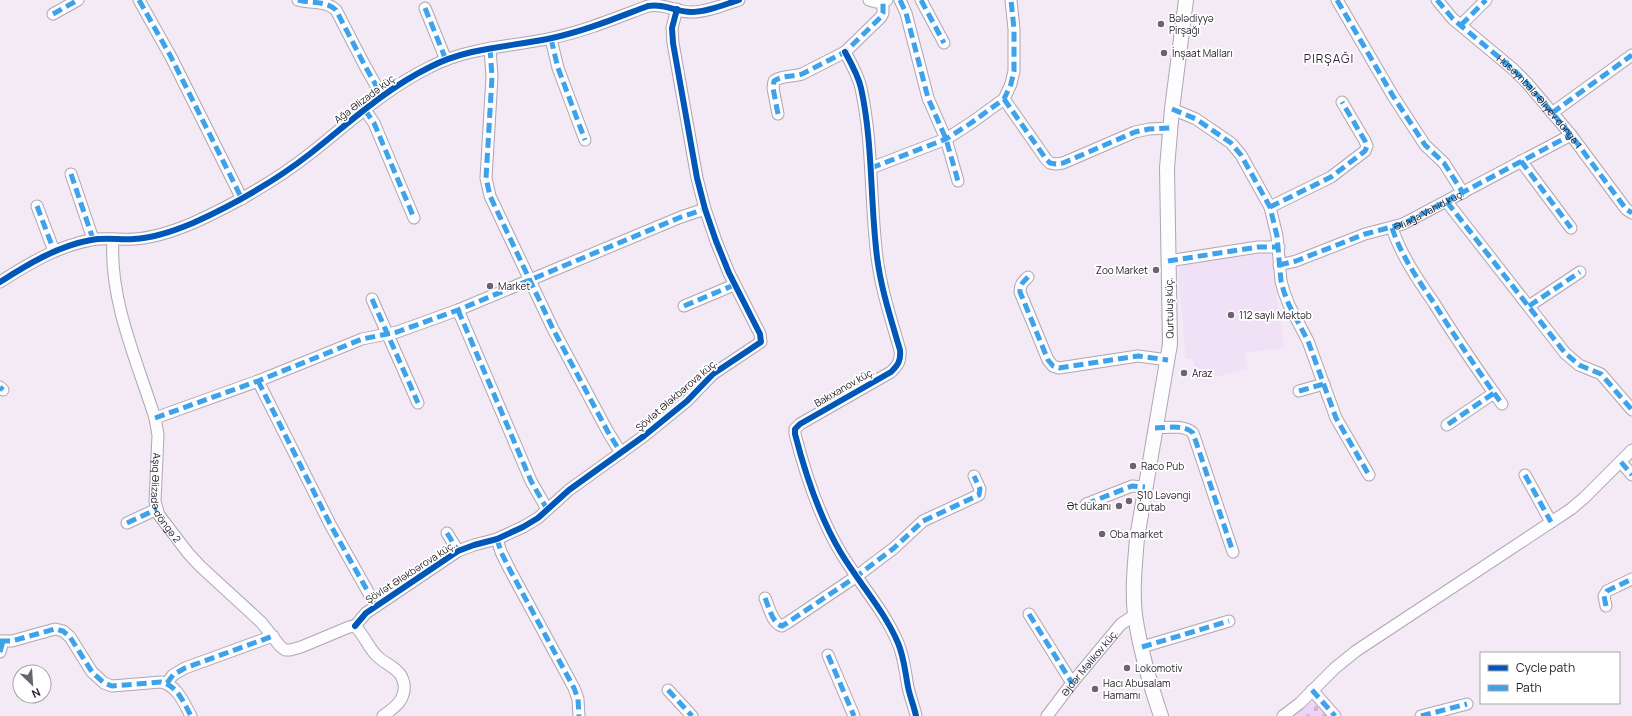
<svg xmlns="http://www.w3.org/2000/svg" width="1632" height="716" viewBox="0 0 1632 716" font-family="Manrope,sans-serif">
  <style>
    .built { fill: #f1e1f7 }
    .cemetery { fill: url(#cemetery-stones) }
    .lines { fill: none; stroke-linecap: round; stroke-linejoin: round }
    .minor-casing { stroke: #aea6b0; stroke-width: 13 }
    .major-casing { stroke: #aea6b0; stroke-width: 16 }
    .minor { stroke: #fdfcfe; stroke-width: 11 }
    .major { stroke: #fdfcfe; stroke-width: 14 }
    .quiet { stroke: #3ea2eb; stroke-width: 5; stroke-dasharray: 10 5; stroke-linecap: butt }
    .cycleway-casing { stroke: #fff; stroke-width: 8 }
    .cycleway { stroke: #0057b8; stroke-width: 6 }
    .poi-dot { fill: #6b646e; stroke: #fff; stroke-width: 1.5 }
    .labels { text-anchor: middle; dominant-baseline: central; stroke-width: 3.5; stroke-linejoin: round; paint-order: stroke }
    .poi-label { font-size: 10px; fill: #221c25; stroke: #fff; text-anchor: start }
    .street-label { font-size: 10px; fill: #221c25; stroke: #fff }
    .quarter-label { font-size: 12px; letter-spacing: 1px; fill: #312335; stroke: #fff }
  </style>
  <defs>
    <pattern id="cemetery-stones" width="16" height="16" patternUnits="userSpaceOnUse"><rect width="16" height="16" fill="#efd3f8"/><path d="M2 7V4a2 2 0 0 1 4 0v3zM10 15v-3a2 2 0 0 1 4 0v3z" fill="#cdb5d4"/></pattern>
  </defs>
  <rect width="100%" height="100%" fill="#f3eaf6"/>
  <path class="built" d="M1271,252L1284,348L1245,353L1247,369L1197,381L1193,359H1186L1179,282V264Z"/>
  <path class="cemetery" d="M1313,701L1328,716H1291Z"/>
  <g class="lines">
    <g class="minor-casing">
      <g id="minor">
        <path d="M139,0L171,57L242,199"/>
        <path d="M298,0C312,4 325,0 336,10L365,66L382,96"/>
        <path d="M869,0L876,2L887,0"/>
        <path d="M900,0L906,13L928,98L946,139L958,181"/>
        <path d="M921,0L944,43"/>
        <path d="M1337,0L1393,96L1425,145L1444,163L1463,193"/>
        <path d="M1437,0L1453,19L1513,69L1527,83L1571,135L1626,209L1632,213"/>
        <path d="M425,8L446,60"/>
        <path d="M53,14L78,0"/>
        <path d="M1461,25L1486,0"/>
        <path d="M551,39L558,68L585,140"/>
        <path d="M490,48L492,77L486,178L490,196L553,329L608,432L621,453"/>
        <path d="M845,52C851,63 858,75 861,88C873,143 870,201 877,257C881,289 891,319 900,350C901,361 898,365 891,372L800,424L795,429V434C805,473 820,518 841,553C859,583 884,610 898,643C904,657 905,671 908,687C910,697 914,706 916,716"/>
        <path d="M1004,99L1046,159L1050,163L1056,164L1063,163L1135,132L1149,129L1170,128"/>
        <path d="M1172,109L1196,119L1231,143L1241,155L1270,207L1277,236L1281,281L1284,292L1289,305L1308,341L1336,418L1369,475"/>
        <path d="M365,110L374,123L414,218"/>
        <path d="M1552,113L1632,55"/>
        <path d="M778,114L773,88L774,81C782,75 793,77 802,74L845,52L881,17L883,13V2"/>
        <path d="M1521,161L1571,228"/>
        <path d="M871,168L946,139L971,123L1004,99L1011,84L1014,71V29L1011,0"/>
        <path d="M71,174L93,239"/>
        <path d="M1447,202L1565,353L1579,365L1601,374L1632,410"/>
        <path d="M37,206L54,251"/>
        <path d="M1270,207L1331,177L1365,151L1367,146L1365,141L1342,102"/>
        <path d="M1392,228C1401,255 1418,280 1434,303C1453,334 1473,363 1494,393L1447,425"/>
        <path id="s1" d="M113,239C109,300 137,361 155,418L158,435L155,501L157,509L159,515L188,553L200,566L261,622L280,646L285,650H290L301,647L349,627L355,626"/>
        <path d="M1168,261L1258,247H1279"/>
        <path d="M1279,265L1296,261L1365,234L1403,224L1571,135"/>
        <path d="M1028,277C1023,282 1020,284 1020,292L1048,360L1053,366L1059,368L1138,356L1168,360"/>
        <path d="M0,282C28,264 58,246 91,240C105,237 120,240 134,239C154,238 174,231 193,223C235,204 274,182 311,153C349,123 385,89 430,67C468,47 511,47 552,38C585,31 616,18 648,6C665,3 675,12 691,12C707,12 723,5 739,0"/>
        <path d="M372,299L418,403"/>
        <path d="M684,306L734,285"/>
        <path d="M1529,306L1580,272"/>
        <path d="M458,310L531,481L547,509"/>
        <path d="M258,381L331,526L376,606"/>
        <path d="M0,387L3,390"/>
        <path d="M1299,391L1324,384"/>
        <path d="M1494,393L1502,404"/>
        <path d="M155,418L258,381L362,339L397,332L458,310L681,217L705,209"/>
        <path d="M1155,428C1166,428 1184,424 1193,433L1233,552"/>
        <path d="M1621,462L1632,475"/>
        <path d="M1525,475L1551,522"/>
        <path d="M1086,504L1132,486L1145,487"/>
        <path d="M127,523L157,509"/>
        <path d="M447,533L458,551"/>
        <path d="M497,539L501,552L510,570L574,688L578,699L579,716"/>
        <path d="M765,598C769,607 772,623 782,626L787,623L857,576L894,548L923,521L979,495L980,489L974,476"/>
        <path d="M1606,606L1604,596L1607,591L1632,579"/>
        <path d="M1029,614L1072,683"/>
        <path d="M355,626L366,613L458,551L474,545L497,539L523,527L538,518L569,490L644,436L687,401L713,374L761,342L760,334L729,273L716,241L705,209L697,178L673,43L672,28L677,9"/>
        <path d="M355,626C364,635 368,647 377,656C383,662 391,665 397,671C401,674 403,679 404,684C406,700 394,708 383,716"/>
        <path d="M0,641H12L55,629L63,631L70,637L92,672L104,683L112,686L161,682C177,685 184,703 191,716"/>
        <path d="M1142,647L1229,621"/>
        <path d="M0,652L3,641"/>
        <path d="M828,655L854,716"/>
        <path d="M167,683L173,675L185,668L273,636"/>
        <path d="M668,690L692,716"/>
        <path d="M1312,690L1335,716"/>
        <path id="s2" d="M1047,716L1072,683L1121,624L1135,615"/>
        <path d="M1283,716L1300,703L1335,668L1356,651L1571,509L1584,498L1632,450"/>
        <path d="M1421,716L1467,704"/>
      </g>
    </g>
    <g class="major-casing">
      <path id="major" d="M1161,716C1150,684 1140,649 1135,615C1132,590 1135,564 1137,538L1170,344L1167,168L1172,109L1186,0"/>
    </g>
    <use href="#minor" class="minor"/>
    <use href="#major" class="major"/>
    <g class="quiet">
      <path d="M139,0L171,57L242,199"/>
      <path d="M298,0C312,4 325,0 336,10L365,66L382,96"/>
      <path d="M900,0L906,13L928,98L946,139L958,181"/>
      <path d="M921,0L944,43"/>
      <path d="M1337,0L1393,96L1425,145L1444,163L1463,193"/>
      <path id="s3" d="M1437,0L1453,19L1513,69L1527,83L1571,135L1626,209L1632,213"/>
      <path d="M425,8L446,60"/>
      <path d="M53,14L78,0"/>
      <path d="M1461,25L1486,0"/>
      <path d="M551,39L558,68L585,140"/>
      <path d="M490,48L492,77L486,178L490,196L553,329L608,432L621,453"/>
      <path d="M1004,99L1046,159L1050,163L1056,164L1063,163L1135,132L1149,129L1170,128"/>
      <path d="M1172,109L1196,119L1231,143L1241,155L1270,207L1277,236L1281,281L1284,292L1289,305L1308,341L1336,418L1369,475"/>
      <path d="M365,110L374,123L414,218"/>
      <path d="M1552,113L1632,55"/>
      <path d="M778,114L773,88L774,81C782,75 793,77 802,74L845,52L881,17L883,13V2"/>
      <path d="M1521,161L1571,228"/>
      <path d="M871,168L946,139L971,123L1004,99L1011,84L1014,71V29L1011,0"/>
      <path d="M71,174L93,239"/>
      <path d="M1447,202L1565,353L1579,365L1601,374L1632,410"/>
      <path d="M37,206L54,251"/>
      <path d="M1270,207L1331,177L1365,151L1367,146L1365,141L1342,102"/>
      <path d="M1392,228C1401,255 1418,280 1434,303C1453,334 1473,363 1494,393L1447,425"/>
      <path d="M1168,261L1258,247H1279"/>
      <path id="s4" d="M1279,265L1296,261L1365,234L1403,224L1571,135"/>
      <path d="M1028,277C1023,282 1020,284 1020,292L1048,360L1053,366L1059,368L1138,356L1168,360"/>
      <path d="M372,299L418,403"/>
      <path d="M684,306L734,285"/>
      <path d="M1529,306L1580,272"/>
      <path d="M458,310L531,481L547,509"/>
      <path d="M258,381L331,526L376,606"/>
      <path d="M0,387L3,390"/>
      <path d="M1299,391L1324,384"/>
      <path d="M1494,393L1502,404"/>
      <path d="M155,418L258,381L362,339L397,332L458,310L681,217L705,209"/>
      <path d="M1155,428C1166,428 1184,424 1193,433L1233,552"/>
      <path d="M1621,462L1632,475"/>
      <path d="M1525,475L1551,522"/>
      <path d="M1086,504L1132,486L1145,487"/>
      <path d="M127,523L157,509"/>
      <path d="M447,533L458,551"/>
      <path d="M497,539L501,552L510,570L574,688L578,699L579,716"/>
      <path d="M765,598C769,607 772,623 782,626L787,623L857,576L894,548L923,521L979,495L980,489L974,476"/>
      <path d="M1606,606L1604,596L1607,591L1632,579"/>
      <path d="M1029,614L1072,683"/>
      <path d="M0,641H12L55,629L63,631L70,637L92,672L104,683L112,686L161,682C177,685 184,703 191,716"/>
      <path d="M1142,647L1229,621"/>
      <path d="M0,652L3,641"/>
      <path d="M828,655L854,716"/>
      <path d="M167,683L173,675L185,668L273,636"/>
      <path d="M668,690L692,716"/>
      <path d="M1312,690L1335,716"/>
      <path d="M1421,716L1467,704"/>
    </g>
    <g class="cycleway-casing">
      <g id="cycleway">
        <path d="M845,52C851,63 858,75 861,88C873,143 870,201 877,257C881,289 891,319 900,350C901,361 898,365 891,372L800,424L795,429V434C805,473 820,518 841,553C859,583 884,610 898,643C904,657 905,671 908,687C910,697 914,706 916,716"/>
        <path d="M0,282C28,264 58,246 91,240C105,237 120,240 134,239C154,238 174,231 193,223C235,204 274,182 311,153C349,123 385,89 430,67C468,47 511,47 552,38C585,31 616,18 648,6C665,3 675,12 691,12C707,12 723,5 739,0"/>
        <path d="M355,626L366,613L458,551L474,545L497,539L523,527L538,518L569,490L644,436L687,401L713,374L761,342L760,334L729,273L716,241L705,209L697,178L673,43L672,28L677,9"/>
      </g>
    </g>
    <use href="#cycleway" class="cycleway"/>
  </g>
  <g class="poi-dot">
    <circle cx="1161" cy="24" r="4"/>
    <circle cx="1164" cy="53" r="4"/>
    <circle cx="1156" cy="270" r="4"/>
    <circle cx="490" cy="286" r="4"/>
    <circle cx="1231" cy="315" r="4"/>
    <circle cx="1184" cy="373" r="4"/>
    <circle cx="1133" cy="466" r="4"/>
    <circle cx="1129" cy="501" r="4"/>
    <circle cx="1119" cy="506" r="4"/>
    <circle cx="1102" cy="534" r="4"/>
    <circle cx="1127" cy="668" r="4"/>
    <circle cx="1095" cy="689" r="4"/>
  </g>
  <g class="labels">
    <g class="poi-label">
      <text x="1169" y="18">Bələdiyyə<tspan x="1169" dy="12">Pirşağı</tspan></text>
      <text x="1172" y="53">İnşaat Malları</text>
      <text x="1148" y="270" text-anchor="end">Zoo Market</text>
      <text x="498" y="286">Market</text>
      <text x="1239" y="315">112 saylı Məktəb</text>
      <text x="1192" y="373">Araz</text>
      <text x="1141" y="466">Raco Pub</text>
      <text x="1137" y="495">Ş10 Ləvəngi<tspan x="1137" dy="12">Qutab</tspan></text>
      <text x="1111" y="506" text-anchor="end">Ət dükanı</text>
      <text x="1110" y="534">Oba market</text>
      <text x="1135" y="668">Lokomotiv</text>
      <text x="1103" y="683">Hacı Abusalam<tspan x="1103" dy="12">Hamamı</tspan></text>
    </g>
    <g class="street-label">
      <text transform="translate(365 98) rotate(-37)">Ağa Əlizadə küç.</text>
      <text stroke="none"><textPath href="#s3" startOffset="145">Hüseynbala Əliyev döngə 1</textPath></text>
      <text stroke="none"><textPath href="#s4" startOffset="160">Əliağa Vahid küç.</textPath></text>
      <text transform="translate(1169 308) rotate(-91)">Qurtuluş küç.</text>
      <text transform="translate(844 387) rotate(-30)">Bakıxanov küç.</text>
      <text transform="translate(676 395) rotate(-41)">Şövlət Ələkbərova küç.</text>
      <text stroke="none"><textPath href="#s1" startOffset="268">Aşıq Əlizadə döngə 2</textPath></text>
      <text transform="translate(410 572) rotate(-33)">Şövlət Ələkbərova küç.</text>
      <text stroke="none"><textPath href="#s2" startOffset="68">Əjdər Məlikov küç.</textPath></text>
    </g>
    <g class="quarter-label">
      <text x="1329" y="58">PIRŞAĞI</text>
    </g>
  </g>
  <rect x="1480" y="652" width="140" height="52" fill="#ffffff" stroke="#a7a4a8"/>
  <rect x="1488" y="665" width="20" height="6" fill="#0057b8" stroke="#a7a4a8"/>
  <text x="1516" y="672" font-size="12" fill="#221c25">Cycle path</text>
  <rect x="1488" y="685" width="20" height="6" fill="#3ea2eb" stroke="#a7a4a8"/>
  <text x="1516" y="692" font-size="12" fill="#221c25">Path</text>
  <g transform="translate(32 684) rotate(155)"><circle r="19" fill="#ffffff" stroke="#a7a4a8"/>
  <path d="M0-3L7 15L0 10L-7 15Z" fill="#6b646e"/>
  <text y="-6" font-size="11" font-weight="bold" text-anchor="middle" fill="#221c25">N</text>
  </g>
</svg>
